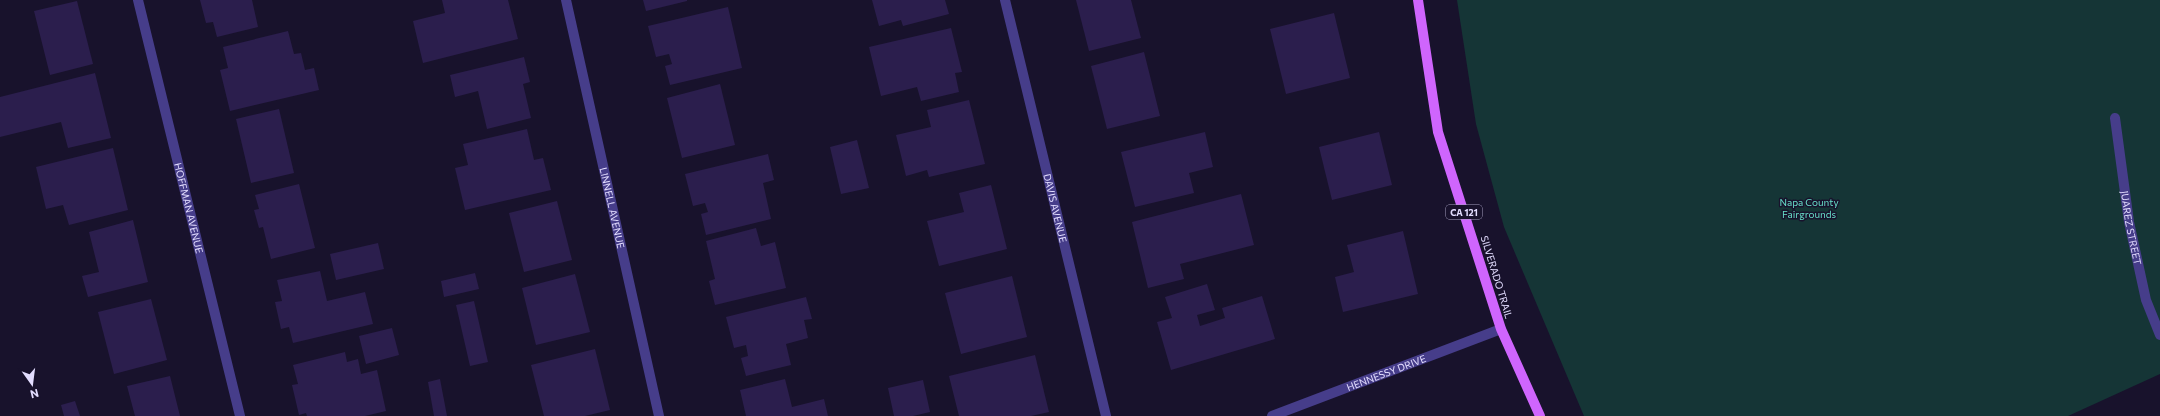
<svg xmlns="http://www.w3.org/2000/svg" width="2160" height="416" viewBox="0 0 2160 416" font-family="Commissioner,sans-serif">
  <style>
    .park { fill: #153536 }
    .building { fill: #2b1e4d }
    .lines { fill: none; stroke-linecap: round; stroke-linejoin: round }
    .minor { stroke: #463d8a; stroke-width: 10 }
    .major { stroke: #cf65fd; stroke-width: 10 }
    .labels { text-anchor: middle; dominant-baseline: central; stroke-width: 3; stroke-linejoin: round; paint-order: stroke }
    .shield { fill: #18122c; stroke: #a6a0c0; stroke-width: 1 }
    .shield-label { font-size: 9px; font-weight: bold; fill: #e3ddff }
    .park-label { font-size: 10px; fill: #67e0ca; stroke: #18122c }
    .street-label { font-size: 10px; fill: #e3ddff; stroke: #18122c }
  </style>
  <rect width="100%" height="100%" fill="#18122c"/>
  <path class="park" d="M1457,0H2160V374L2068,416H1584L1504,227L1476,124Z"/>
  <g class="building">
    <path d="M200,0H252L258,27L217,37L213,22L206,23Z"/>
    <path d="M442,0H508L518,39L423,63L413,21L445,13Z"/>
    <path d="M643,0H687V1L646,11Z"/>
    <path d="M872,0H945L949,14L903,26L901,20L879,26Z"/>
    <path d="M1076,0H1131L1141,38L1089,51Z"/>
    <path d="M77,1L93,64L50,75L34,11Z"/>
    <path d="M728,7L742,68L670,85L665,66L672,64L669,54L656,57L648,26Z"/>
    <path d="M1334,13L1350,78L1286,94L1270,29Z"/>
    <path d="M951,28L962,72L955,73L959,92L921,101L917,87L881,96L869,47Z"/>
    <path d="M288,31L294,54L301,53L305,70L314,68L319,90L230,111L220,70L228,68L223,47Z"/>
    <path d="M1144,52L1160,116L1107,129L1091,66Z"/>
    <path d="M524,57L530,82L523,84L531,118L487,129L478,91L455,97L450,75Z"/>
    <path d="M95,73L111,138L68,148L61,122L0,137V97Z"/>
    <path d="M720,84L735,145L682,158L667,98Z"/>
    <path d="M969,100L985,164L929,177L927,170L906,176L896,135L931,127L927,110Z"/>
    <path d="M279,109L294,173L251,183L236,119Z"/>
    <path d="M527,129L534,160L543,158L551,190L465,210L455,168L468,165L463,144Z"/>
    <path d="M1205,132L1213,167L1189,173L1194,193L1135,207L1121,152Z"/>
    <path d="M1379,132L1392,185L1332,200L1319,147Z"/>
    <path d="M857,140L869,188L841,194L830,147Z"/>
    <path d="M113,148L128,210L69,225L63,205L46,209L36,167Z"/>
    <path d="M768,154L774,180L763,183L771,219L706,235L701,214L708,212L705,203L693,206L685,174Z"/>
    <path d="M299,184L315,248L271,259L263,227L259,228L254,210L259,209L255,195Z"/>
    <path d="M991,185L1007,249L939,266L927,221L964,212L959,193Z"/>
    <path d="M1241,194L1254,245L1180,264L1184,279L1148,288L1132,222Z"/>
    <path d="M557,201L572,260L524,272L509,213Z"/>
    <path d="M133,220L148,282L88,297L82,276L99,272L89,232Z"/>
    <path d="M756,228L761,246L775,242L786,288L715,305L709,281L715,279L706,241Z"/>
    <path d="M1403,231L1418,294L1343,312L1335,277L1354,272L1347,245Z"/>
    <path d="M378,243L384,269L336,280L330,254Z"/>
    <path d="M320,271L327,301L365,292L373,324L293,343L289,327L281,329L275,302L282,301L277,280Z"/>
    <path d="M475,273L479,289L444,297L441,281Z"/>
    <path d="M575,274L590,332L536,345L522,288Z"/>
    <path d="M1012,276L1027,337L961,354L945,293Z"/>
    <path d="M1207,284L1215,310L1197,315L1200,326L1225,318L1222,308L1262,296L1275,339L1171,370L1157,322L1172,318L1165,297Z"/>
    <path d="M806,297L812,319L804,320L808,338L786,344L791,365L746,376L741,358L748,356L746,345L734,348L726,317Z"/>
    <path d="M151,299L167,360L114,374L98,312Z"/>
    <path d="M474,301L488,362L470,366L456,305Z"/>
    <path d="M392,328L399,355L366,364L359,336Z"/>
    <path d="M595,349L610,410L585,416H544L531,365Z"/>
    <path d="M345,352L347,362L358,359L361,374L377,370L386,411L365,416H307L306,413L299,415L292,385L298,384L293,365Z"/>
    <path d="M1035,355L1049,412L1031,416H959L949,376Z"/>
    <path d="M170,376L180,416H135L127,386Z"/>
    <path d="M440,379L447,416H434L428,382Z"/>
    <path d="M785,379L792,407L824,399L828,416H746L740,390Z"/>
    <path d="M923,380L930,412L913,416H894L888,388Z"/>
    <path d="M75,401L80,416H64L61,405Z"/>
  </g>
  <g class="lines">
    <g class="minor">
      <path id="s1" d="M138,0L240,416"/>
      <path id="s2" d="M566,0L659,416"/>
      <path id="s3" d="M1005,0L1106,416"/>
      <path id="s4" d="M2115,118L2129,222L2146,300L2160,335"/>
      <path id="s5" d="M1272,416L1501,329"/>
    </g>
    <path class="major" d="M1418,0L1438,132L1501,329L1540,416"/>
  </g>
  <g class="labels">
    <rect class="shield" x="1446" y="205" width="36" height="14" rx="3"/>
    <g class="shield-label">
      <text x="1464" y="212">CA 121</text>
    </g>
    <g class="park-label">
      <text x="1809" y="202">Napa County<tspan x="1809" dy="12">Fairgrounds</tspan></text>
    </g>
    <g class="street-label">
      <text stroke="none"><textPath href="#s1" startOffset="214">HOFFMAN AVENUE</textPath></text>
      <text stroke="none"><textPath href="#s2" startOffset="213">LINNELL AVENUE</textPath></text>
      <text stroke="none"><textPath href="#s3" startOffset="214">DAVIS AVENUE</textPath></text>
      <text stroke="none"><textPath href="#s4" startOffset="111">JUAREZ STREET</textPath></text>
      <text transform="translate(1497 277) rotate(73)">SILVERADO TRAIL</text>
      <text stroke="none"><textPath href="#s5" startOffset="122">HENNESSY DRIVE</textPath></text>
    </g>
  </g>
  <g transform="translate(32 384) rotate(166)" stroke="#18122c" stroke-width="3" paint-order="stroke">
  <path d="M0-3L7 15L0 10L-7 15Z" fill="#e3ddff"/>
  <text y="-6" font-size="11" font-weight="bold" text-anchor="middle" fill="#e3ddff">N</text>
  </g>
</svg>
